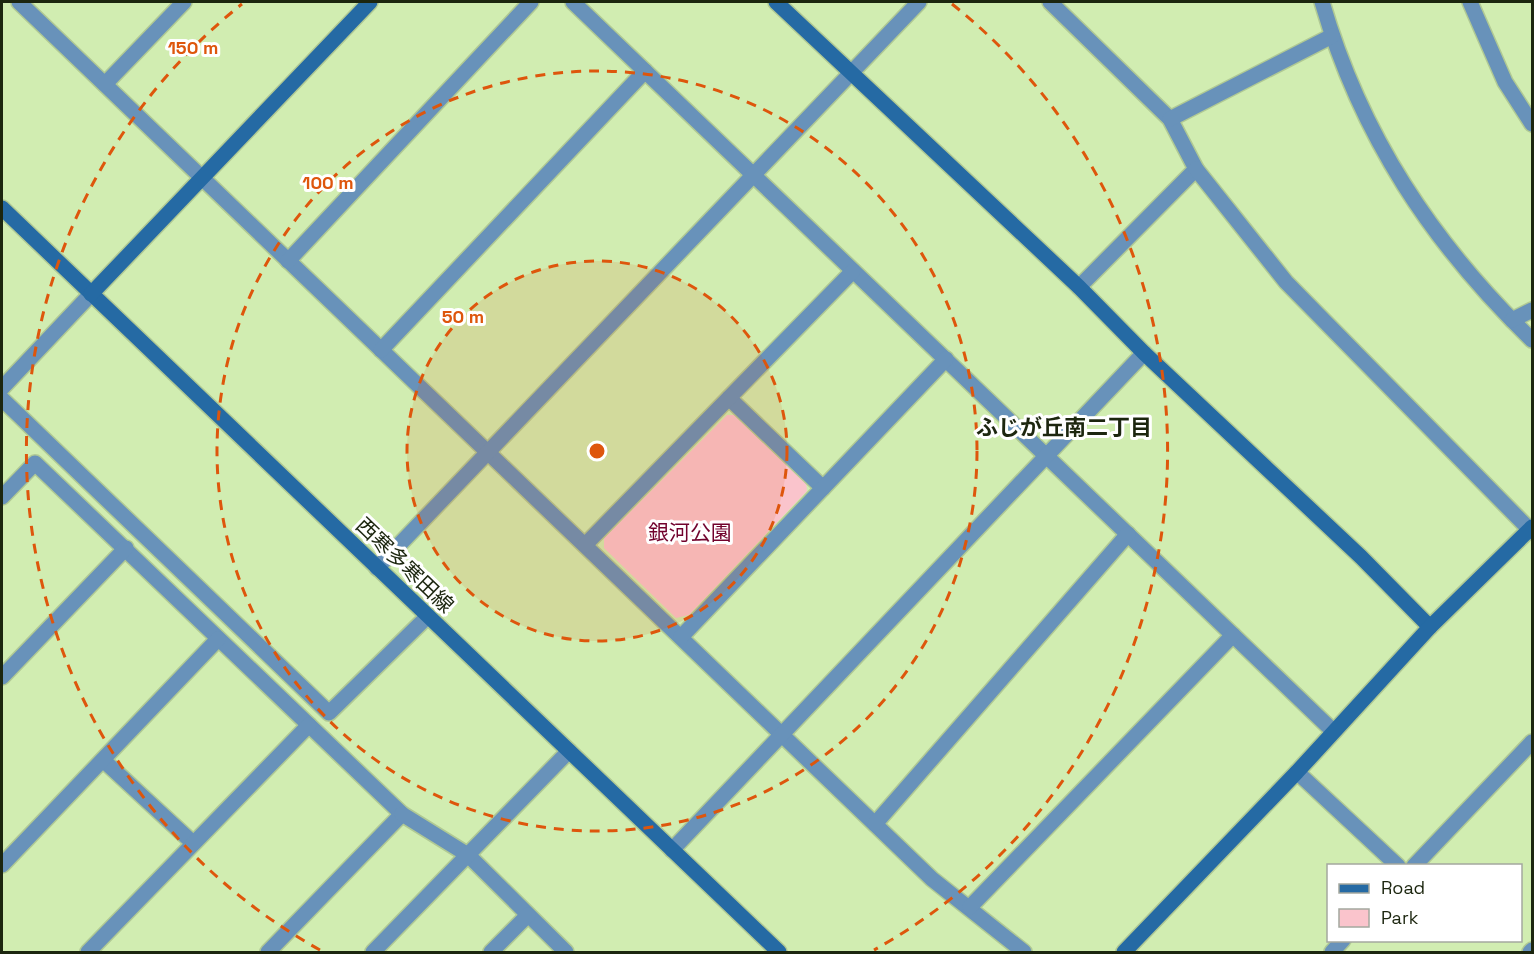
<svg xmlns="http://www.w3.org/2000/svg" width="1534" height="954" viewBox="0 0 1534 954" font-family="'Space Grotesk','Noto Sans JP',sans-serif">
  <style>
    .green { fill: #fac4cc }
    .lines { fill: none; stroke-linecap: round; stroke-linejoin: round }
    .street-casing { stroke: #b0c994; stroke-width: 18 }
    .secondary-casing { stroke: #b0c994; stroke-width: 18 }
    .street { stroke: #6892ba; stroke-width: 15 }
    .secondary { stroke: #256aa4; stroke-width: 15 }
    .ring { fill: none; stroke: #de560c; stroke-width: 3; stroke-dasharray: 10 8 }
    .labels { text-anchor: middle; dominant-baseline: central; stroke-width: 6; stroke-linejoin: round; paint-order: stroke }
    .park-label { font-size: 21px; fill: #71022d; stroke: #fff }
    .street-label { font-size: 21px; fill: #1c260f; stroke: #fff }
    .neighbourhood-label { font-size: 22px; font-weight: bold; fill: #1c260f; stroke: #fff }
    .centre { fill: #de560c; stroke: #fff; stroke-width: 3 }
    .ring-label { font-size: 18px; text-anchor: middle; font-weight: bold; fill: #de560c; stroke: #fff; stroke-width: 6; stroke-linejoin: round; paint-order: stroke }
  </style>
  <rect width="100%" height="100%" fill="#d1edb1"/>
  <path class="green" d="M727,415H739L806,480L807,491L689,615L676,618L604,548V538Z"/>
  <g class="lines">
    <g class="street-casing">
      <g id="street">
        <path d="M19,2L932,879L1024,952"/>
        <path d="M573,2L1333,731"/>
        <path d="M1050,2L1170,119L1196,169L1079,287"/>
        <path d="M1322,2C1361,136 1432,243 1532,340"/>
        <path d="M1470,2L1505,82L1532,124"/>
        <path d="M105,84L184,2"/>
        <path d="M1170,119L1332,36"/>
        <path d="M1196,169L1286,282L1532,532"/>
        <path d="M288,261L531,2"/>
        <path d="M1512,320L1532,310"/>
        <path d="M381,350L645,71"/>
        <path d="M2,388L91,294"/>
        <path d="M729,398L823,488"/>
        <path d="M2,399L329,713L428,616"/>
        <path d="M2,497L35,463L402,814L268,952"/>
        <path d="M585,545L853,271"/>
        <path d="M377,568L919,2"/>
        <path d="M681,637L946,359"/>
        <path d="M2,677L126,548"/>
        <path d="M103,760L193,843"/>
        <path d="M1297,772L1398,866"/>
        <path d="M402,814L468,855L566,952"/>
        <path d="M875,824L1128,534"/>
        <path d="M672,850L1144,353"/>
        <path d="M2,865L218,639"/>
        <path d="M1414,866L1532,742"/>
        <path d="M970,907L1233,635"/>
        <path d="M88,952L309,725"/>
        <path d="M373,952L569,751"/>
        <path d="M491,952L528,915"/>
        <path d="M1332,952L1343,940"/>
        <path d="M1530,952L1532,950"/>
      </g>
    </g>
    <g class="secondary-casing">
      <g id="secondary">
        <path d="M776,2L1079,287L1144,353L1361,557L1430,627"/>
        <path d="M2,208L779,952"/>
        <path d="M91,294L370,2"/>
        <path d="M1124,952L1297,772L1430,627L1532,527"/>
      </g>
    </g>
    <use href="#street" class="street"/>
    <use href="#secondary" class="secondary"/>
  </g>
  <circle cx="597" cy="451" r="190" fill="#de560c" fill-opacity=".12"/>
  <g class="ring">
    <circle cx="597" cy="451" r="190"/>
    <circle cx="597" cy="451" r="380"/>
    <path d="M320 950A571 571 0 0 1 242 4M952 4A571 571 0 0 1 874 950"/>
  </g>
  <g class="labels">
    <g class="park-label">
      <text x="690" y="532">銀河公園</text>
    </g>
    <g class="street-label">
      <text transform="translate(405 565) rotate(44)">西寒多寒田線</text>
    </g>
    <g class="neighbourhood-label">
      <text x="1064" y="427">ふじが丘南二丁目</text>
    </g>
  </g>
  <circle cx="597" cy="451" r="9" class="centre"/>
  <g class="ring-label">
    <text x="193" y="54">150 m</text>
    <text x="328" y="189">100 m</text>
    <text x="463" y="323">50 m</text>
  </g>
  <rect width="1534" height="954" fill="none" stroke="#1c260f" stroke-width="6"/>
  <rect x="1327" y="864" width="195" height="78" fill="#ffffff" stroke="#a4a89f" stroke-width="1.5"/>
  <rect x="1339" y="884" width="30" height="9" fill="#256aa4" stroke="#a4a89f" stroke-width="1.5"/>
  <text x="1381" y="894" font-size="18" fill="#1c260f">Road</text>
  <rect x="1339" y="909" width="30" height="18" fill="#fac4cc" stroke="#a4a89f" stroke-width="1.5"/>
  <text x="1381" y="924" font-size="18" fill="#1c260f">Park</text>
</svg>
